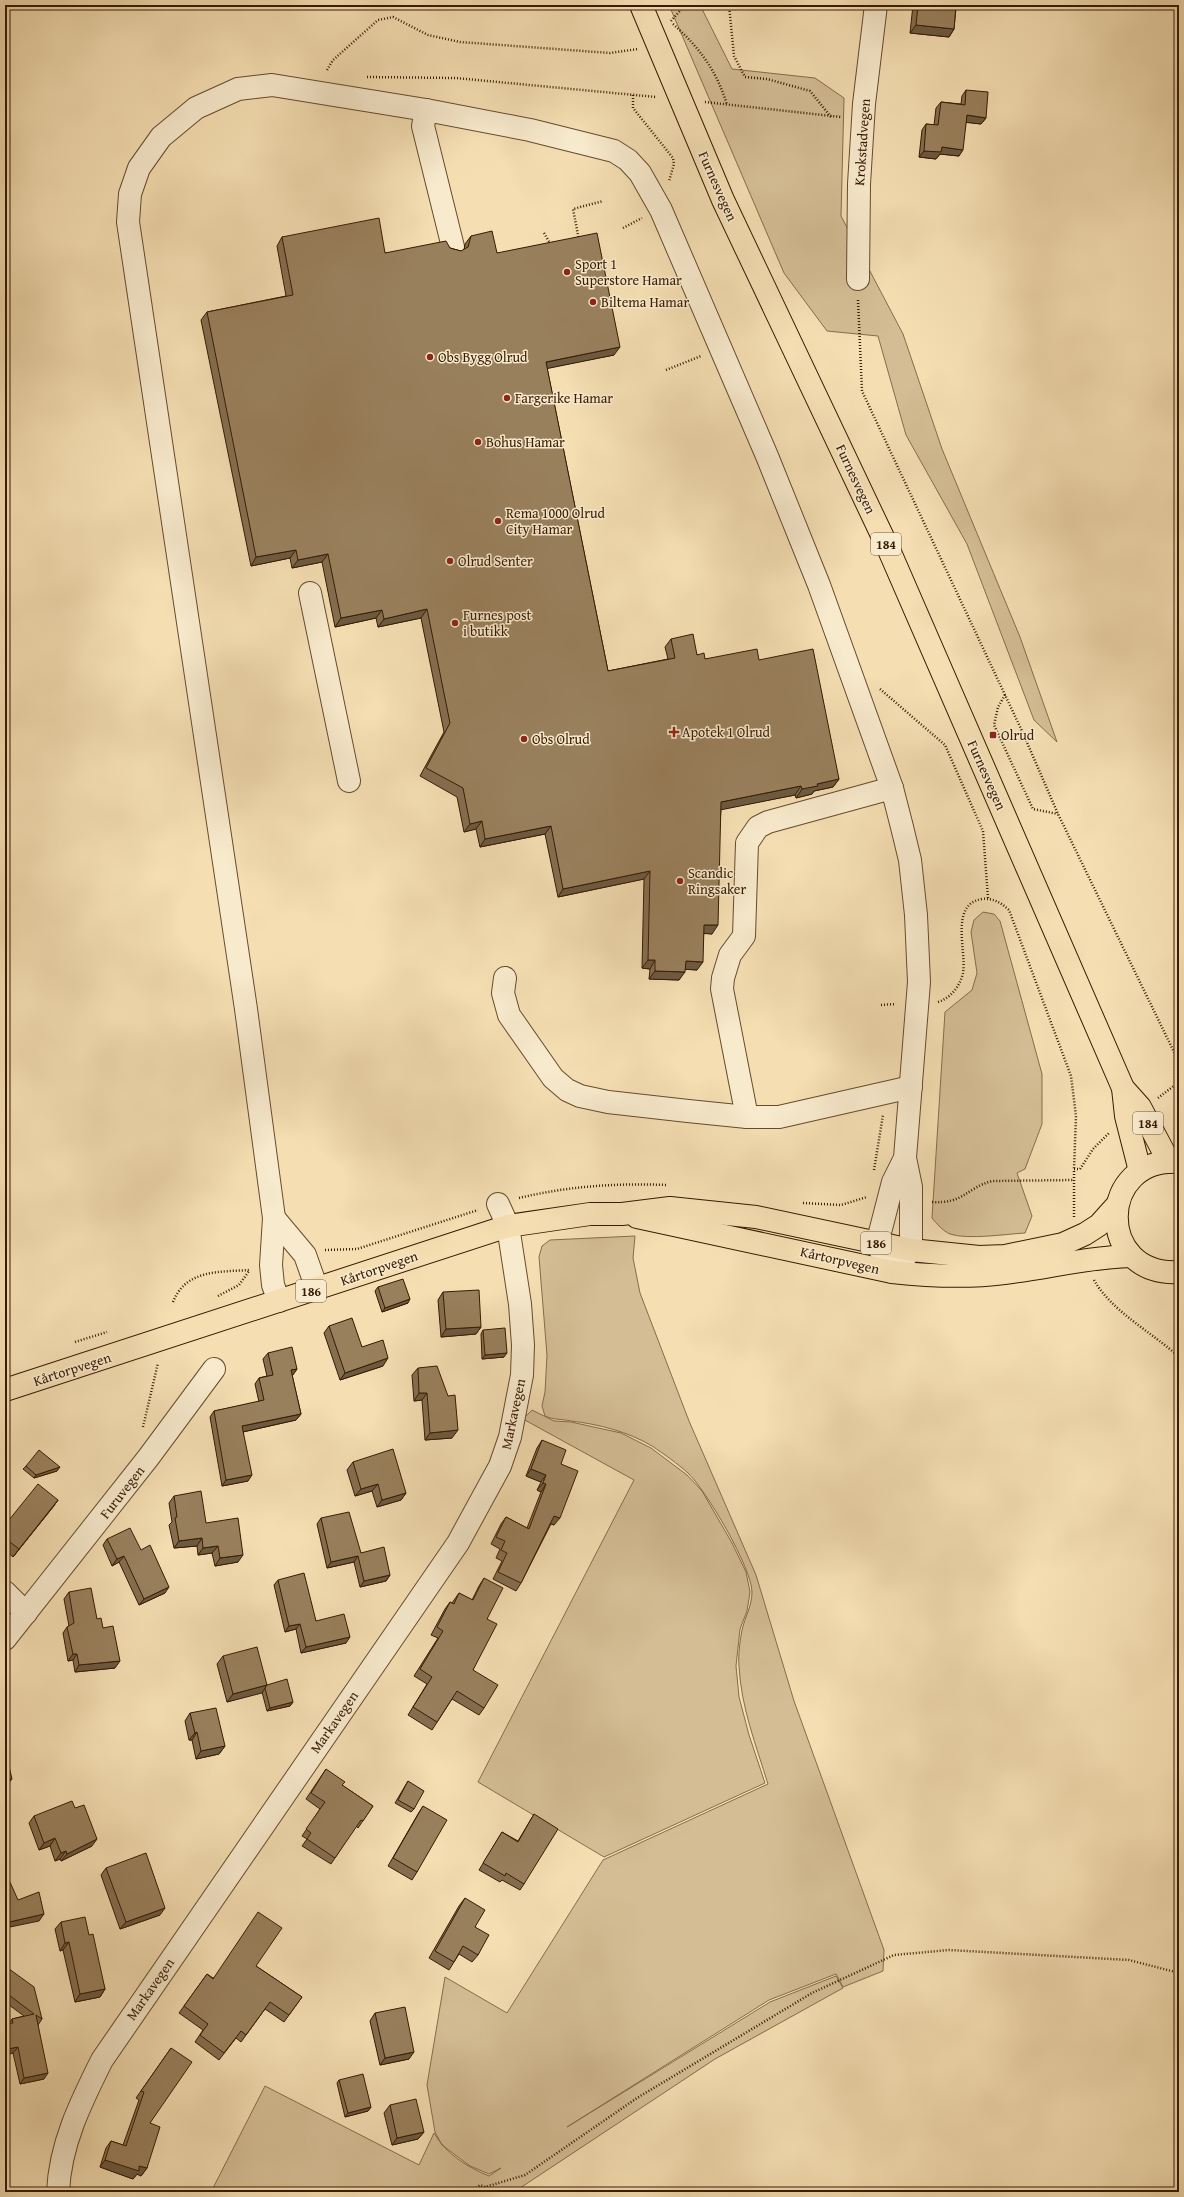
<svg xmlns="http://www.w3.org/2000/svg" width="1184" height="2197" viewBox="0 0 1184 2197" font-family="'Gentium Book Plus',serif">
  <style>
    .green { fill: #d4bd94; stroke: #866c4a }
    .lines { fill: none; stroke-linecap: round; stroke-linejoin: round }
    .minor-casing { stroke: #664b2c; stroke-width: 24 }
    .major-casing { stroke: #371a00; stroke-width: 24 }
    .path { stroke: #371a00; stroke-width: 2.5; stroke-dasharray: 1 2; stroke-linecap: butt }
    .minor { stroke: #f8eacd; stroke-width: 22 }
    .major { stroke: #f4deb2; stroke-width: 22 }
    .wall { fill: #846e50; stroke: #371a00 }
    .shaded-wall { fill: #6b5a41; stroke: #371a00 }
    .building { fill: #99805d; stroke: #371a00 }
    .poi-dot { fill: #8f2418; stroke: #f8eacd; stroke-width: 1.5 }
    .labels { text-anchor: middle; dominant-baseline: central; stroke-width: 3; stroke-linejoin: round; paint-order: stroke }
    .shield { fill: #f8eacd; stroke: #71583e; stroke-width: 1 }
    .shield-label { font-size: 13px; font-weight: bold; fill: #371a00 }
    .street-label { font-size: 14px; fill: #371a00; stroke: #f8eacd }
    .poi-label { font-size: 14px; fill: #371a00; stroke: #f8eacd; text-anchor: start }
  </style>
  <rect width="100%" height="100%" fill="#f4deb2"/>
  <filter id="stains"><feTurbulence type="fractalNoise" baseFrequency=".005" numOctaves="4"/><feColorMatrix values="0 0 0 0 .2 0 0 0 0 .09 0 0 0 0 .02 0 0 0 .5 -.17"/></filter>
  <radialGradient id="worn" r=".72"><stop offset=".6" stop-color="#630" stop-opacity="0"/><stop offset="1" stop-color="#630" stop-opacity=".3"/></radialGradient>
  <g class="green">
    <path d="M669,5H700L732,69L815,78L844,98L841,216L903,334L942,449L1020,637L1057,742L1034,720L967,544L906,435L878,336L827,331L784,273Z"/>
    <path d="M983,912L994,914L1000,921L1042,1074V1124L1025,1169L1017,1173L1032,1216L1025,1233C1006,1234 968,1240 950,1234C943,1231 937,1224 932,1218L945,1012L972,990L977,973L971,932L974,920Z"/>
    <path d="M635,1236L633,1258L640,1293L689,1421L756,1575L794,1701L884,1950L883,1971L843,1987L836,1974L769,2000L567,2127L770,2002L836,1976L843,1988L715,2059L514,2192H211L265,2086L419,2165L434,2133C446,2154 467,2167 489,2176L501,2168L489,2174L470,2166L442,2145L435,2132L427,2085L445,1977L507,2013L603,1860L768,1784C756,1745 741,1707 739,1666C738,1655 740,1641 742,1630C745,1617 752,1606 752,1592C752,1568 706,1490 688,1473C678,1464 664,1454 652,1446C629,1432 598,1424 571,1421C562,1419 554,1420 545,1416L542,1406L545,1392L547,1355L539,1257L542,1246L550,1240Z"/>
    <path d="M532,1410L554,1421L571,1422L621,1433L651,1448L687,1475L702,1491L732,1543L746,1572L750,1592L747,1611L740,1629L736,1666L739,1697L749,1735L765,1783L604,1857L478,1782L634,1480L523,1419Z"/>
  </g>
  <g class="lines">
    <g class="minor-casing">
      <g id="minor">
        <path d="M426,110L423,126L453,247"/>
        <path d="M858,279L859,184L864,104L876,5"/>
        <path d="M310,593L349,781"/>
        <path d="M505,978L503,993L509,1015L553,1078L567,1090L580,1096L608,1102L688,1111L747,1117H779L911,1087"/>
        <path d="M747,1117L722,989L723,978L730,955L744,936L747,843L758,827L768,822L892,788"/>
        <path d="M274,1218L305,1255L317,1289"/>
        <path d="M279,1301L273,1285L271,1265L274,1218L246,1009L128,222L130,194L139,168L161,137L196,108L238,89L272,85L426,110L530,130L614,151L628,160L640,173L661,210L767,456L819,585L892,788L902,827L910,860L916,915L919,982L905,1158L911,1187V1250L892,1272L877,1244L893,1182L905,1158"/>
        <path d="M5,1592L26,1613"/>
        <path d="M5,1639L148,1458L214,1369"/>
        <path d="M58,2192C60,2144 81,2102 102,2060L458,1543L500,1466L510,1437L522,1375L523,1345L520,1304L508,1226L498,1204"/>
      </g>
    </g>
    <g class="major-casing">
      <g id="major">
        <path d="M641,5L723,200L889,550L1123,1088L1140,1107L1169,1162"/>
        <path d="M1123,1088L1126,1116L1140,1171"/>
        <path d="M1179,1162C1097,1156 1095,1277 1179,1272"/>
        <path d="M637,1217L892,1272C929,1276 967,1278 1004,1273C1047,1268 1088,1257 1131,1256"/>
        <path d="M5,1390L508,1226L590,1214H622L670,1208L756,1217L911,1250L979,1257L1005,1256L1063,1244L1085,1234L1099,1225L1117,1205"/>
      </g>
    </g>
    <g class="path">
      <path d="M721,5L729,7"/>
      <path d="M729,5L734,56L745,77L767,79L810,91L831,117"/>
      <path d="M671,21L685,5"/>
      <path d="M673,24C699,47 717,71 727,105"/>
      <path d="M327,70L333,60L378,20L393,17L428,35L460,42L610,53L638,49"/>
      <path d="M367,77L456,78L656,97"/>
      <path d="M633,95V108L673,158L674,164L669,181"/>
      <path d="M705,102L841,117"/>
      <path d="M623,228L642,218"/>
      <path d="M544,233L551,245"/>
      <path d="M579,240L573,209L603,201"/>
      <path d="M858,300L862,391L1022,731L1058,814L1175,1054V1085"/>
      <path d="M666,370L701,356"/>
      <path d="M880,689L945,745L983,831L988,898"/>
      <path d="M1005,695L998,707L994,725L1033,809L1058,814"/>
      <path d="M938,1002C951,998 960,986 963,973C967,952 949,904 982,899C993,898 1000,902 1009,910L1071,1076L1076,1116L1074,1169"/>
      <path d="M881,1005L896,1004"/>
      <path d="M1175,1085L1179,1087"/>
      <path d="M1158,1098L1175,1085"/>
      <path d="M874,1170L883,1115"/>
      <path d="M519,1198C569,1186 617,1183 667,1185"/>
      <path d="M932,1202C964,1204 966,1188 992,1181L1074,1180"/>
      <path d="M803,1203L841,1205L867,1197"/>
      <path d="M1074,1217V1169H1080L1093,1149L1109,1133"/>
      <path d="M325,1250L357,1249L478,1210"/>
      <path d="M1094,1280C1111,1311 1153,1333 1179,1357"/>
      <path d="M218,1296L239,1285L249,1271"/>
      <path d="M173,1302C186,1269 220,1272 250,1270"/>
      <path d="M75,1342L107,1332"/>
      <path d="M143,1427L158,1363"/>
      <path d="M472,2192L480,2185L485,2187L525,2175L637,2098L812,1993L894,1955L949,1950L1129,1960L1179,1973"/>
    </g>
    <use href="#minor" class="minor"/>
    <use href="#major" class="major"/>
  </g>
  <g class="wall">
    <path d="M913,5H958L956,8L954,29L949,37L910,33Z"/>
    <path d="M966,90L986,118L981,124L966,122L959,156L940,154L936,159L919,157L922,130L926,124L934,125L936,108L941,102L961,104L962,96Z"/>
    <path d="M471,236L497,253L614,355L547,368L608,671L668,659L665,647L671,639L705,659L759,660L839,779L833,787L814,791L812,794L796,798L795,795L721,809L712,934L704,933L697,970L685,969L679,980L649,979L650,969L642,968L644,879L558,897L545,834L480,847L476,829L464,832L457,797L420,776L444,732L421,618L378,627L376,618L335,627L322,562L292,568L290,558L251,566L201,320L207,312L286,296L277,246L282,237L385,253L450,248L461,251L464,250L465,244Z"/>
    <path d="M378,1287L408,1303L382,1312L375,1291Z"/>
    <path d="M443,1292L481,1327L476,1334L441,1337L438,1300Z"/>
    <path d="M329,1326L362,1347L383,1366L340,1380L324,1333Z"/>
    <path d="M483,1330L504,1357L482,1359L481,1334Z"/>
    <path d="M268,1353L297,1369L292,1375L301,1414L296,1420L243,1432L248,1481L222,1486L210,1417L214,1411L259,1402L255,1384L259,1378L267,1376L263,1359Z"/>
    <path d="M418,1368L452,1438L425,1440L422,1400L414,1401L412,1375Z"/>
    <path d="M542,1440L561,1464L554,1525L551,1524L521,1583L516,1591L493,1579L502,1561L496,1558L500,1549L491,1544L501,1524L506,1517L527,1528L541,1492L537,1490L541,1482L526,1476L537,1448Z"/>
    <path d="M353,1462L406,1493L401,1500L377,1507L372,1491L355,1496L347,1470Z"/>
    <path d="M26,1466L57,1471L34,1478L23,1469Z"/>
    <path d="M174,1496L206,1523L238,1562L215,1566L212,1553L198,1555L197,1546L174,1548L169,1525L172,1522L169,1503Z"/>
    <path d="M58,1500L53,1507L13,1557L5,1550V1525Z"/>
    <path d="M321,1518L361,1553L390,1575L386,1581L360,1587L354,1562L327,1568L317,1524Z"/>
    <path d="M107,1539L141,1550L165,1593L139,1605L119,1562L112,1566L103,1545Z"/>
    <path d="M484,1578L487,1619L473,1670L484,1708L479,1715L452,1699L432,1730L408,1715L427,1684L414,1676L438,1638L431,1635L445,1609L450,1602L452,1603L459,1593L472,1600L479,1586Z"/>
    <path d="M278,1580L316,1621L346,1643L301,1653L296,1629L285,1632L274,1585Z"/>
    <path d="M69,1592L97,1619L103,1628L115,1668L75,1672L73,1660L68,1661L63,1633L67,1627L69,1626L64,1599Z"/>
    <path d="M223,1656L267,1685L293,1702L290,1706L267,1711L262,1692L227,1702L217,1664Z"/>
    <path d="M190,1713L225,1746L219,1754L196,1759L192,1740H189L185,1721Z"/>
    <path d="M326,1769L342,1785L373,1806L358,1828L356,1826L331,1864L302,1846L307,1839L302,1836L320,1809L306,1799Z"/>
    <path d="M408,1781L414,1809L411,1812L395,1803Z"/>
    <path d="M423,1806L417,1872L412,1880L388,1866L418,1814Z"/>
    <path d="M534,1814L524,1884L520,1890L502,1880L500,1882L479,1870L502,1832L518,1841Z"/>
    <path d="M34,1816L92,1846L61,1861L60,1859L55,1861L50,1846L39,1850L29,1823Z"/>
    <path d="M106,1868L160,1915L120,1929L101,1875Z"/>
    <path d="M465,1898L475,1927L478,1955L472,1962L459,1954L449,1970L429,1958L459,1906Z"/>
    <path d="M61,1922L89,1935L105,1989L100,1997L75,2002L63,1950L60,1951L55,1929Z"/>
    <path d="M5,1966L42,2019L38,2025L44,2079L20,2084L13,2053L5,2055V2024L9,2023L12,2019L24,2016L5,2002Z"/>
    <path d="M256,1966L302,1997L284,2022L265,2009L241,2042L236,2038L219,2060L195,2042L203,2030L179,2013L207,1974L213,1978Z"/>
    <path d="M375,2013L409,2059L380,2065L370,2021Z"/>
    <path d="M171,2048L150,2123L147,2168L141,2176L137,2174L133,2179L100,2167L106,2148L111,2141L123,2145L139,2100L136,2098Z"/>
    <path d="M339,2080L371,2107L368,2111L345,2117L337,2083Z"/>
    <path d="M390,2105L424,2132L418,2139L392,2145L384,2113Z"/>
  </g>
  <g class="shaded-wall">
    <path d="M916,25L954,29L949,37L910,33Z"/>
    <path d="M967,115L986,118L981,124L962,122Z"/>
    <path d="M942,147L963,150L959,156L940,154L936,159L919,157L924,151Z"/>
    <path d="M620,347L614,355L540,370L546,362Z"/>
    <path d="M296,550L290,558L251,566L256,557Z"/>
    <path d="M328,554L322,562L292,568L298,560Z"/>
    <path d="M427,609L421,618L378,627L384,619Z"/>
    <path d="M382,610L376,618L335,627L341,618Z"/>
    <path d="M839,779L833,787L814,791L812,794L796,798L802,789L817,784Z"/>
    <path d="M801,786L795,795L715,811L721,802Z"/>
    <path d="M482,821L476,829L464,832L470,824Z"/>
    <path d="M551,826L545,834L480,847L485,839Z"/>
    <path d="M650,871L644,879L558,897L563,889Z"/>
    <path d="M704,925H718L712,934L698,933Z"/>
    <path d="M648,960H655L650,969L642,968Z"/>
    <path d="M686,961L703,962L697,970L680,969Z"/>
    <path d="M655,971L685,972L679,980L649,979Z"/>
    <path d="M410,1299L408,1303L382,1312L385,1308Z"/>
    <path d="M481,1327L476,1334L441,1337L446,1329Z"/>
    <path d="M507,1353L504,1357L482,1359L485,1355Z"/>
    <path d="M388,1358L383,1366L340,1380L345,1373Z"/>
    <path d="M297,1369L293,1375L286,1376L291,1370Z"/>
    <path d="M419,1393H427L422,1400L414,1401Z"/>
    <path d="M301,1414L296,1420L238,1433L242,1426Z"/>
    <path d="M458,1430L452,1438L425,1440L430,1433Z"/>
    <path d="M60,1467L57,1471L34,1478L36,1475Z"/>
    <path d="M531,1469L546,1475L541,1482L526,1476Z"/>
    <path d="M252,1475L248,1481L222,1486L226,1480Z"/>
    <path d="M543,1483L546,1484L541,1492L537,1490Z"/>
    <path d="M378,1484L372,1491L355,1496L361,1489Z"/>
    <path d="M406,1493L401,1500L377,1507L382,1500Z"/>
    <path d="M58,1500L53,1507L13,1557L19,1549Z"/>
    <path d="M554,1516L560,1518L554,1525L549,1523Z"/>
    <path d="M202,1538L197,1546L174,1548L179,1541Z"/>
    <path d="M218,1546L212,1553L198,1555L203,1548Z"/>
    <path d="M243,1555L238,1562L215,1566L220,1558Z"/>
    <path d="M124,1556L119,1562L112,1566L117,1559Z"/>
    <path d="M358,1556L354,1562L327,1568L331,1562Z"/>
    <path d="M390,1575L386,1581L360,1587L364,1581Z"/>
    <path d="M169,1587L165,1593L139,1605L144,1599Z"/>
    <path d="M300,1624L296,1629L285,1632L289,1626Z"/>
    <path d="M350,1637L346,1643L301,1653L306,1647Z"/>
    <path d="M73,1654H77L73,1660L68,1661Z"/>
    <path d="M120,1661L115,1668L75,1672L79,1665Z"/>
    <path d="M267,1685L262,1693L227,1702L233,1694Z"/>
    <path d="M293,1702L290,1706L267,1711L270,1708Z"/>
    <path d="M197,1732L192,1740H189L195,1733Z"/>
    <path d="M225,1746L219,1754L196,1759L201,1751Z"/>
    <path d="M12,1779L6,1786L5,1787V1780Z"/>
    <path d="M55,1838L50,1846L39,1850L44,1843Z"/>
    <path d="M97,1839L92,1846L61,1861L67,1854Z"/>
    <path d="M66,1851L60,1859L55,1861L61,1853Z"/>
    <path d="M165,1908L160,1915L120,1929L126,1922Z"/>
    <path d="M44,1914L39,1921L5,1928V1923Z"/>
    <path d="M69,1942L63,1950L60,1951L65,1943Z"/>
    <path d="M105,1989L100,1997L75,2002L80,1994Z"/>
    <path d="M18,2047L13,2053L5,2055V2054L8,2049Z"/>
    <path d="M414,2052L409,2059L380,2065L385,2058Z"/>
    <path d="M48,2073L44,2079L20,2084L24,2078Z"/>
    <path d="M371,2107L368,2111L345,2117L348,2113Z"/>
    <path d="M424,2132L418,2139L392,2145L397,2138Z"/>
    <path d="M105,2160L139,2166L147,2168L141,2176L137,2174L133,2179L100,2167Z"/>
  </g>
  <g class="building">
    <path d="M918,5H956L954,29L916,25Z"/>
    <path d="M966,90L988,92L986,118L967,115L963,150L942,147L941,152L924,151L926,124L938,125L941,102L965,105Z"/>
    <path d="M379,218L385,253L446,241L450,248L461,251L468,247L471,236L492,231L497,253L597,233L620,347L546,362L608,671L675,658L671,639L693,634L697,655L704,653L705,659L757,649L759,660L813,649L839,779L817,784L818,786L802,789L801,786L721,802L718,925H704L703,962L686,961L685,972L655,971V960H648L650,871L563,889L551,826L485,839L482,821L470,824L463,788L426,768L450,723L427,609L384,619L382,610L341,618L328,554L298,560L296,550L256,557L207,312L293,295L282,237Z"/>
    <path d="M403,1279L410,1299L385,1308L378,1287Z"/>
    <path d="M479,1290L481,1327L446,1329L443,1292Z"/>
    <path d="M352,1318L362,1347L383,1340L388,1358L345,1373L329,1326Z"/>
    <path d="M505,1328L507,1353L485,1355L483,1330Z"/>
    <path d="M292,1347L297,1369L291,1370L301,1414L242,1426L252,1475L226,1480L214,1411L264,1400L259,1378L273,1375L268,1353Z"/>
    <path d="M437,1366L448,1396L455,1395L458,1430L430,1433L427,1393H419L418,1368Z"/>
    <path d="M542,1440L566,1450L561,1464L578,1471L560,1518L554,1516L521,1583L498,1572L507,1553L501,1550L505,1541L496,1537L506,1517L529,1529L546,1484L543,1483L546,1475L531,1469Z"/>
    <path d="M393,1449L406,1493L382,1500L378,1484L361,1489L353,1462Z"/>
    <path d="M39,1450L60,1467L36,1475L26,1466Z"/>
    <path d="M38,1484L58,1500L19,1549L5,1538V1525Z"/>
    <path d="M201,1491L206,1523L238,1518L243,1555L220,1558L218,1546L203,1548L202,1538L179,1541L175,1518L177,1517L174,1496Z"/>
    <path d="M349,1512L361,1553L384,1547L390,1575L364,1581L358,1556L331,1562L321,1518Z"/>
    <path d="M130,1528L141,1550L150,1545L169,1587L144,1599L124,1556L117,1559L107,1539Z"/>
    <path d="M304,1573L316,1621L344,1614L350,1637L306,1647L300,1624L289,1626L278,1580Z"/>
    <path d="M484,1578L503,1588L487,1619L497,1624L473,1670L498,1685L484,1708L457,1691L437,1722L413,1707L432,1677L420,1669L443,1631L437,1627L450,1602L454,1604L459,1593L473,1600Z"/>
    <path d="M91,1588L97,1619L101,1618L103,1628L113,1626L120,1661L79,1665L77,1654H73L67,1627L74,1623L69,1592Z"/>
    <path d="M257,1647L267,1685L233,1694L223,1656Z"/>
    <path d="M287,1679L293,1702L270,1708L265,1688L267,1685Z"/>
    <path d="M216,1708L225,1746L201,1751L197,1732L195,1733L190,1713Z"/>
    <path d="M5,1749L12,1779L5,1780Z"/>
    <path d="M326,1769L345,1782L342,1785L373,1806L363,1821L361,1820L335,1858L307,1839L311,1833L306,1829L325,1802L311,1793Z"/>
    <path d="M408,1781L424,1791L414,1809L398,1800Z"/>
    <path d="M72,1801L75,1808L84,1805L97,1839L67,1854L66,1851L61,1853L55,1838L44,1843L34,1816Z"/>
    <path d="M423,1806L447,1820L417,1872L393,1858Z"/>
    <path d="M534,1814L558,1829L524,1884L506,1873L505,1876L483,1863L502,1832L518,1842Z"/>
    <path d="M146,1853L165,1908L126,1922L106,1868Z"/>
    <path d="M9,1880L18,1900L39,1892L44,1914L5,1923V1881Z"/>
    <path d="M465,1898L485,1910L475,1927L489,1935L478,1955L463,1946L454,1962L435,1951Z"/>
    <path d="M258,1912L282,1928L256,1966L302,1997L289,2015L270,2002L246,2035L241,2031L224,2053L200,2035L208,2024L184,2006L207,1974L213,1979Z"/>
    <path d="M85,1917L89,1935L93,1934L105,1989L80,1994L69,1942L65,1943L61,1922Z"/>
    <path d="M5,1966L34,1987L42,2019L36,2015L48,2073L24,2078L18,2047L8,2049L5,2034V2024L13,2023L12,2019L34,2014L5,1992Z"/>
    <path d="M405,2007L414,2052L385,2058L375,2013Z"/>
    <path d="M171,2048L192,2062L150,2123L160,2127L147,2168L139,2166V2171L105,2160L111,2141L126,2146L144,2092L141,2091Z"/>
    <path d="M363,2074L371,2107L348,2113L339,2080Z"/>
    <path d="M416,2099L424,2132L397,2138L390,2105Z"/>
    <path d="M138,2189L139,2192H103V2190Z"/>
  </g>
  <g class="poi-dot">
    <circle cx="567" cy="272" r="4"/>
    <circle cx="593" cy="302" r="4"/>
    <circle cx="430" cy="357" r="4"/>
    <circle cx="507" cy="398" r="4"/>
    <circle cx="478" cy="442" r="4"/>
    <circle cx="498" cy="521" r="4"/>
    <circle cx="450" cy="561" r="4"/>
    <circle cx="455" cy="623" r="4"/>
    <path d="M672 726h4v4h4v4h-4v4h-4v-4h-4v-4h4z"/>
    <rect x="989" y="731" width="8" height="8" rx="2"/>
    <circle cx="524" cy="739" r="4"/>
    <circle cx="680" cy="881" r="4"/>
  </g>
  <g class="labels">
    <g class="shield">
      <rect x="871" y="533" width="30" height="22" rx="3"/>
      <rect x="1133" y="1112" width="30" height="22" rx="3"/>
      <rect x="861" y="1232" width="30" height="22" rx="3"/>
      <rect x="296" y="1280" width="30" height="22" rx="3"/>
    </g>
    <g class="shield-label">
      <text x="886" y="544">184</text>
      <text x="1148" y="1123">184</text>
      <text x="876" y="1243">186</text>
      <text x="311" y="1291">186</text>
    </g>
    <g class="street-label">
      <text transform="translate(862 142) rotate(-86)">Krokstadvegen</text>
      <text transform="translate(718 186) rotate(66)">Furnesvegen</text>
      <text transform="translate(856 479) rotate(65)">Furnesvegen</text>
      <text transform="translate(987 775) rotate(66)">Furnesvegen</text>
      <text transform="translate(840 1260) rotate(13)">Kårtorpvegen</text>
      <text transform="translate(379 1268) rotate(-19)">Kårtorpvegen</text>
      <text transform="translate(72 1369) rotate(-18)">Kårtorpvegen</text>
      <text transform="translate(513 1414) rotate(-78)">Markavegen</text>
      <text transform="translate(122 1492) rotate(-52)">Furuvegen</text>
      <text transform="translate(334 1722) rotate(-55)">Markavegen</text>
      <text transform="translate(150 1989) rotate(-55)">Markavegen</text>
    </g>
    <g class="poi-label">
      <text x="575" y="264">Sport 1<tspan x="575" dy="16">Superstore Hamar</tspan></text>
      <text x="601" y="302">Biltema Hamar</text>
      <text x="438" y="357">Obs Bygg Olrud</text>
      <text x="515" y="398">Fargerike Hamar</text>
      <text x="486" y="442">Bohus Hamar</text>
      <text x="506" y="513">Rema 1000 Olrud<tspan x="506" dy="16">City Hamar</tspan></text>
      <text x="458" y="561">Olrud Senter</text>
      <text x="463" y="615">Furnes post<tspan x="463" dy="16">i butikk</tspan></text>
      <text x="682" y="732">Apotek 1 Olrud</text>
      <text x="1001" y="735">Olrud</text>
      <text x="532" y="739">Obs Olrud</text>
      <text x="688" y="873">Scandic<tspan x="688" dy="16">Ringsaker</tspan></text>
    </g>
  </g>
  <rect width="1184" height="2197" fill="none" stroke="#f4deb2" stroke-width="20"/>
  <rect x="6" y="6" width="1172" height="2185" fill="none" stroke="#371a00" stroke-width="2"/>
  <rect x="10" y="10" width="1164" height="2177" fill="none" stroke="#371a00"/>
  <rect width="100%" height="100%" filter="url(#stains)"/>
  <rect width="100%" height="100%" fill="url(#worn)"/>
</svg>
